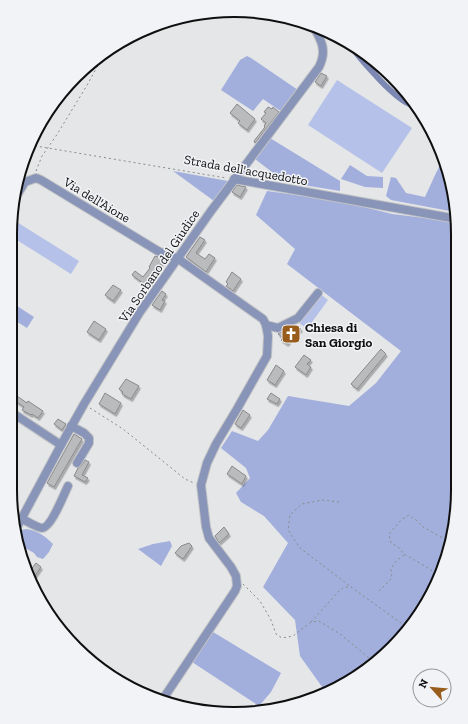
<svg xmlns="http://www.w3.org/2000/svg" width="468" height="724" viewBox="0 0 468 724" font-family="'Zilla Slab',serif">
  <style>
    .green { fill: #b5c1e8 }
    .forest { fill: #a2afdc }
    .lines { fill: none; stroke-linecap: round; stroke-linejoin: round }
    .canal { stroke: #7c88b3; stroke-width: 6 }
    .building { fill: #babbbd; stroke: #89898c; filter: url(#shadow) }
    .minor-casing { stroke: #c3c4c5; stroke-width: 10 }
    .path { stroke: #898a8b; stroke-width: 1; stroke-dasharray: 2 3; stroke-linecap: butt }
    .minor { stroke: #8994b9; stroke-width: 8 }
    .labels { text-anchor: middle; dominant-baseline: central; stroke-width: 3; stroke-linejoin: round; paint-order: stroke }
    .street-label { font-size: 13px; fill: #0f0f10; stroke: #f2f3f6 }
    .poi-label { font-size: 13px; font-weight: bold; fill: #0f0f10; stroke: #f2f3f6; text-anchor: start }
    .rim { fill: none; stroke: #0f0f10; stroke-width: 2 }
  </style>
  <defs>
    <filter id="shadow"><feDropShadow dx="1.5" dy="2.5" stdDeviation="0" flood-color="#0004"/></filter>
  </defs>
  <rect width="100%" height="100%" fill="#e5e6e8"/>
  <g class="green">
    <path d="M337,80L412,128L382,173L308,125Z"/>
    <path d="M12,219L79,261L71,274L12,237Z"/>
    <path d="M319,293L328,300L307,329L298,322Z"/>
  </g>
  <g class="forest">
    <path d="M247,56L251,58L298,90L282,112L263,99L253,111L221,90L240,60Z"/>
    <path d="M270,138L340,181V191L285,182L255,159Z"/>
    <path d="M442,161L455,212L391,200L386,196L391,177L396,178L406,193L425,197L436,173Z"/>
    <path d="M350,165L367,176L383,177V188L365,187L341,179Z"/>
    <path d="M173,171L228,181L214,201Z"/>
    <path d="M267,191L340,201L392,214L458,222L456,519L441,576L403,638L358,676L325,691L300,656L295,620L263,587L288,543L264,516L241,502L236,493L250,478L246,468L221,448L232,431L258,441L268,430L288,396L349,406L376,383L401,351L287,264L295,249L256,215Z"/>
    <path d="M11,302L34,317L27,328L11,318Z"/>
    <path d="M27,529C38,531 45,536 53,544L49,552L43,559L37,557L34,553L20,545L19,546L17,535L20,530Z"/>
    <path d="M170,541L172,546L161,566L138,549L153,544Z"/>
    <path d="M213,632L281,673L271,692L259,706L192,662Z"/>
  </g>
  <g class="lines">
    <path class="canal" d="M352,48C363,62 396,101 412,105"/>
  </g>
  <g class="building">
    <path d="M321,73L327,76L321,86L315,82Z"/>
    <path d="M237,104L255,119L247,130L238,123L240,121L230,113Z"/>
    <path d="M268,107L272,109L273,107L279,112L255,143L254,141L265,127L264,126L266,123L261,119L266,113L264,112Z"/>
    <path d="M237,185L246,187L240,197L232,192Z"/>
    <path d="M200,237L205,240L196,253L205,259L209,254L215,258L206,272L186,257Z"/>
    <path d="M155,256L164,259L157,271L147,286L132,275L135,271L143,277L150,268L149,267Z"/>
    <path d="M232,272L241,279L233,291L226,286L228,284L226,282Z"/>
    <path d="M113,285L121,290L113,301L105,295Z"/>
    <path d="M162,291L166,294L162,300L165,301L160,310L152,305Z"/>
    <path d="M94,321L106,329L99,340L87,332Z"/>
    <path d="M296,325L301,329L294,337L293,336L287,344L281,340L283,338L278,334Z"/>
    <path d="M381,349L386,354L357,389L351,384Z"/>
    <path d="M304,355L311,360L307,364L311,367L306,375L295,367Z"/>
    <path d="M276,365L284,371L275,385L267,380Z"/>
    <path d="M126,379L139,386L131,399L122,394L123,392L119,389Z"/>
    <path d="M105,393L121,403L115,414L99,404Z"/>
    <path d="M271,393L280,399L277,404L267,399Z"/>
    <path d="M17,396L27,403L28,401L43,411L38,418L32,414L31,415L22,410L24,407L14,400Z"/>
    <path d="M243,410L250,415L241,428L235,424Z"/>
    <path d="M58,419L66,424L62,430L54,424Z"/>
    <path d="M74,434L82,439L54,487L47,483Z"/>
    <path d="M85,460L89,462L82,475L88,478L85,482L74,476L78,468L81,466Z"/>
    <path d="M232,466L246,476L242,484L227,474Z"/>
    <path d="M224,527L229,534L219,543L215,536Z"/>
    <path d="M189,543L192,546L183,559L175,553L181,546Z"/>
    <path d="M36,563L41,567L35,576L29,572Z"/>
  </g>
  <g class="lines">
    <g class="minor-casing">
      <g id="minor">
        <path d="M234,179L457,219"/>
        <path d="M13,202L25,182L36,178L41,180L158,251L170,256L177,258L263,319L266,325L268,336L267,356L237,409L216,444L207,463L201,485L206,527L209,538L231,567L236,576L237,586L235,591L161,702"/>
        <path d="M266,325L278,328L298,318L318,293"/>
        <path d="M11,412L61,445"/>
        <path d="M71,426L84,433L89,438V443L77,463"/>
        <path d="M22,519C27,521 37,528 42,528C51,528 64,494 68,486"/>
        <path d="M16,529L61,445L84,404L140,312L211,211L319,67C327,51 322,41 313,26"/>
      </g>
    </g>
    <g class="path">
      <path d="M30,145L226,178"/>
      <path d="M36,171L42,156L56,136L86,87L102,58"/>
      <path d="M90,408L123,429L185,479L194,483"/>
      <path d="M339,502L322,500L302,504L290,515L288,530L300,548L351,587"/>
      <path d="M440,577L428,568L404,554L398,547L391,543L389,534L401,520L409,515L416,520L423,527L450,542"/>
      <path d="M243,584L260,601L271,620L276,634L282,638L293,636L311,622L319,621L340,634L374,662"/>
      <path d="M379,591L392,578L391,569L396,561L404,555"/>
      <path d="M311,622L338,592L344,587H351L408,628"/>
    </g>
    <use href="#minor" class="minor"/>
  </g>
  <defs>
    <g id="church-square" transform="scale(1)"><rect x="-9" y="-9" width="18" height="18" rx="4" fill="#985c1d" stroke="#f2f3f6"/><path d="M-1.2-6h2.4v3.5h3.3v2.4h-3.3V6h-2.4V-.1h-3.3v-2.4h3.3Z" fill="#fff"/></g>
  </defs>
  <g fill-rule="evenodd">
    <use href="#church-square" x="291" y="334"/>
  </g>
  <g class="labels">
    <g class="street-label">
      <text transform="translate(246 170) rotate(10)">Strada dell'acquedotto</text>
      <text transform="translate(97 200) rotate(31)">Via dell'Aione</text>
      <text transform="translate(159 266) rotate(-56)">Via Sorbano del Giudice</text>
    </g>
    <g class="poi-label">
      <text x="305" y="327">Chiesa di<tspan x="305" dy="15">San Giorgio</tspan></text>
    </g>
  </g>
  <path d="M0 0H468V724H0ZM234 17H234A217 217 0 0 1 451 234V490A217 217 0 0 1 234 707H234A217 217 0 0 1 17 490V234A217 217 0 0 1 234 17Z" fill="#f2f3f6" fill-rule="evenodd"/>
  <path class="rim" d="M234 17H234A217 217 0 0 1 451 234V490A217 217 0 0 1 234 707H234A217 217 0 0 1 17 490V234A217 217 0 0 1 234 17Z"/>
  <g transform="translate(432 688) rotate(297)"><circle r="19" fill="#f2f3f6" stroke="#97989a"/>
  <path d="M0-3L7 15L0 10L-7 15Z" fill="#985c1d"/>
  <text y="-6" font-size="11" font-weight="bold" text-anchor="middle" fill="#0f0f10">N</text>
  </g>
</svg>
